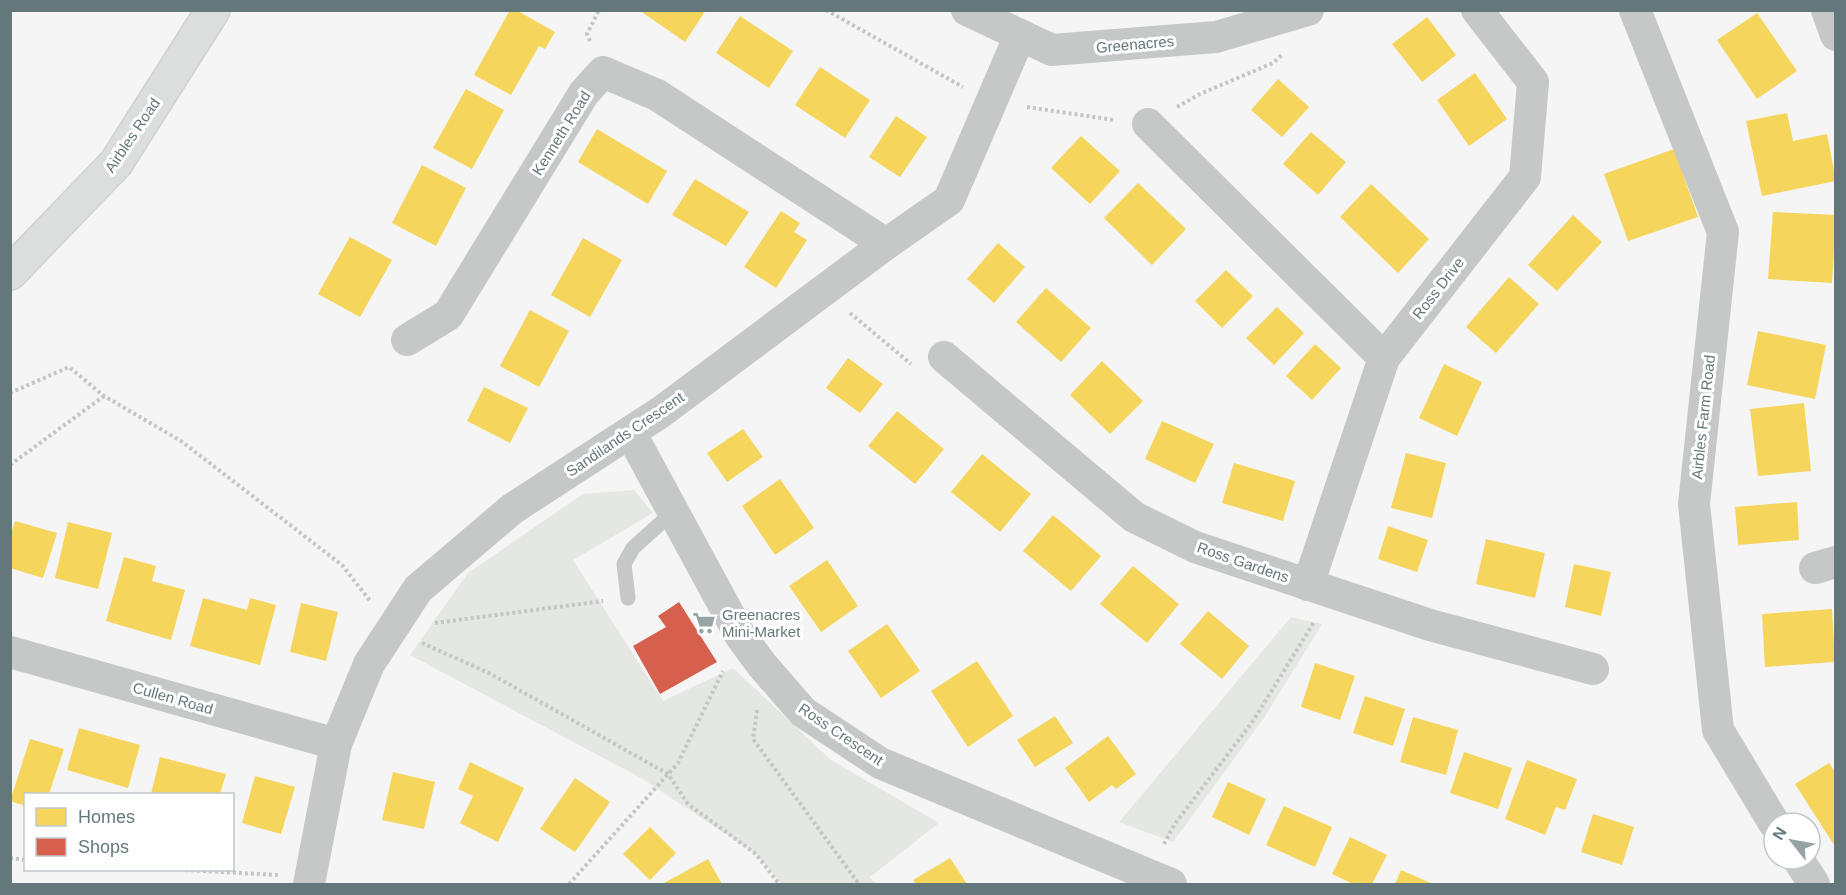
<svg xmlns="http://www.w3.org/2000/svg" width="1846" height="895" viewBox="0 0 1846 895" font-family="Arial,sans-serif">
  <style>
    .green { fill: #e5e7e2 }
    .homes { fill: #f6d55c }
    .shops { fill: #d6604d }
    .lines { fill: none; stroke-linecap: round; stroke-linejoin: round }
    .secondary-casing { stroke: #d0d1d2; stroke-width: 36 }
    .path { stroke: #c4c5c6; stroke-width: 4; stroke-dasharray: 3 3; stroke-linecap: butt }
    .lane { stroke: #c6c8c8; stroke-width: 15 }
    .street { stroke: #c6c8c8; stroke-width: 32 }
    .secondary { stroke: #dcdddd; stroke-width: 33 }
    .labels { text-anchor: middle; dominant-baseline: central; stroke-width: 6; stroke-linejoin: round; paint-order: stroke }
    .street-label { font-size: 15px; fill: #64787c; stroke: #fff }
    .poi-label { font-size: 15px; fill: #64787c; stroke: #fff; text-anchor: start }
  </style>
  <rect width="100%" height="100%" fill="#f5f5f5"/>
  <g class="green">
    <path d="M634,490L653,513L573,560L663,701L733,668L831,760L939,823L870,877L876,884H782L756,854L641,778L410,655L468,573L583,494Z"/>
    <path d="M1291,617L1322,624L1264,718L1173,842L1119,822Z"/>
  </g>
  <g class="homes">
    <path d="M510,10H516L555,32L545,49L539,46L511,95L474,75Z"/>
    <path d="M639,10H706L685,42Z"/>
    <path d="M1757,13L1797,71L1757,99L1717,40Z"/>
    <path d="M740,16L793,51L769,88L716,53Z"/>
    <path d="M1427,17L1456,55L1422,82L1392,44Z"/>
    <path d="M820,67L870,100L845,138L795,105Z"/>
    <path d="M1475,73L1507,119L1469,146L1437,100Z"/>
    <path d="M1278,79L1309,107L1282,137L1251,110Z"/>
    <path d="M466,89L504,110L472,169L433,148Z"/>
    <path d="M1787,113L1793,141L1827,134L1836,181L1762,196L1746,121Z"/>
    <path d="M896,116L927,137L900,177L869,157Z"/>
    <path d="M597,129L667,171L648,204L578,162Z"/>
    <path d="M1311,132L1346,162L1318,195L1283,164Z"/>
    <path d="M1081,136L1120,171L1090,204L1051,168Z"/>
    <path d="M1674,149L1698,217L1628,241L1604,174Z"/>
    <path d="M422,165L466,188L436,246L392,223Z"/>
    <path d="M695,179L749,212L726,246L672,215Z"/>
    <path d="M1138,183L1186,229L1152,265L1104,218Z"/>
    <path d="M1371,184L1429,239L1398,273L1340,217Z"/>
    <path d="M781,211L800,223L794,232L807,240L776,288L744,267Z"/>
    <path d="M1773,212L1836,215L1832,283L1768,279Z"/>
    <path d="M1573,215L1602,242L1557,291L1528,265Z"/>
    <path d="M350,237L392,260L360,317L318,294Z"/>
    <path d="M583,238L622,260L590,317L551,295Z"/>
    <path d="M998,243L1025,267L994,303L967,279Z"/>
    <path d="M1226,270L1253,296L1222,328L1195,301Z"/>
    <path d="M1509,277L1539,304L1496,353L1466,327Z"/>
    <path d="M1046,288L1091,328L1061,362L1016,322Z"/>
    <path d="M1277,307L1304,333L1274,365L1246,338Z"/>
    <path d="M530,310L569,331L539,387L500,366Z"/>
    <path d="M1758,331L1826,345L1815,399L1747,385Z"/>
    <path d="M1315,344L1341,368L1312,400L1286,376Z"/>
    <path d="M848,358L883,384L860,413L826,388Z"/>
    <path d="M1102,361L1143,401L1110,434L1070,395Z"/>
    <path d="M1444,364L1482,382L1457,436L1419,418Z"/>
    <path d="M484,387L528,408L510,443L467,421Z"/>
    <path d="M1804,403L1811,471L1758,476L1750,409Z"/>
    <path d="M897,411L944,449L915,484L868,446Z"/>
    <path d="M1162,421L1214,444L1195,483L1145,459Z"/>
    <path d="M743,429L763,457L727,482L707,453Z"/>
    <path d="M1406,453L1446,463L1432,518L1391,508Z"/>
    <path d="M982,454L1031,494L1000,532L951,492Z"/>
    <path d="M1234,463L1295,481L1283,521L1222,503Z"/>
    <path d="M780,479L814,528L775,555L742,506Z"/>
    <path d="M1797,502L1799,540L1738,545L1735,507Z"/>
    <path d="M1053,515L1101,556L1071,591L1023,551Z"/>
    <path d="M15,521L57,533L43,578L10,568V537Z"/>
    <path d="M68,522L112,533L98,589L55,578Z"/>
    <path d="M1388,526L1428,540L1417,572L1378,559Z"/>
    <path d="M1486,539L1545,553L1535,598L1476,584Z"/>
    <path d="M124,557L156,566L152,581L185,590L171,640L106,621Z"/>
    <path d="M827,560L858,606L821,632L789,586Z"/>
    <path d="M1574,564L1611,572L1601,616L1565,607Z"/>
    <path d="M1133,566L1179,604L1147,643L1100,604Z"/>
    <path d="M203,598L247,610L250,598L276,605L260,665L190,646Z"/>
    <path d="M301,603L338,612L326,661L290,652Z"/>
    <path d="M1832,609L1835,662L1765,667L1762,614Z"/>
    <path d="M1208,611L1249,646L1222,679L1180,644Z"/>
    <path d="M887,624L920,671L881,698L848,651Z"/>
    <path d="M977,661L1013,716L968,747L931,691Z"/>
    <path d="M1315,663L1355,676L1340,720L1301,707Z"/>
    <path d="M1365,696L1405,709L1393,746L1353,733Z"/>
    <path d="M1055,716L1073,743L1035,767L1017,740Z"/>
    <path d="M1413,717L1458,730L1446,775L1400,762Z"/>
    <path d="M79,728L140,745L128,788L67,770Z"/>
    <path d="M1108,736L1136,774L1116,789L1112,785L1089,802L1065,768Z"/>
    <path d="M30,739L64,749L49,794H26V806L10,801Z"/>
    <path d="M1464,752L1512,768L1498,809L1450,793Z"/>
    <path d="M160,757L226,774L220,794H151Z"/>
    <path d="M1527,760L1577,779L1565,810L1556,807L1545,835L1505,819Z"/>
    <path d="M470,762L524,788L498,842L460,823L473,796L458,789Z"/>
    <path d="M1829,763L1836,773V848L1795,784Z"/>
    <path d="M393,772L435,782L424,829L382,820Z"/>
    <path d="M255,776L295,787L281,834L242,823Z"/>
    <path d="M575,778L610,802L575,852L540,829Z"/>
    <path d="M1228,782L1266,799L1249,835L1212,817Z"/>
    <path d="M1284,806L1332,827L1315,867L1266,845Z"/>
    <path d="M1593,814L1634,827L1622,865L1581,852Z"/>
    <path d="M650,827L676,853L650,880L623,854Z"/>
    <path d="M1350,837L1387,855L1372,884H1353L1332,874Z"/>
    <path d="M950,858L967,884H916L913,880Z"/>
    <path d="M708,859L722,884H662L686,871Z"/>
    <path d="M1401,870L1433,884H1395Z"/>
  </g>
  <path class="shops" d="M679,602L717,662L660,694L633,646L666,627L658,616Z"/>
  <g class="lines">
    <g class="secondary-casing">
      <path id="secondary" d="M10,273L116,163L213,10"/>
    </g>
    <g class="path">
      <path d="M826,10L963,87"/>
      <path d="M590,41L587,34L599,10"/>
      <path d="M1027,107L1114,120"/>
      <path d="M1177,107L1200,94L1273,63L1282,55"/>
      <path d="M850,313L911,364"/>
      <path d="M10,393L69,367L104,396L181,441L342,565L371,602"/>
      <path d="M10,465L104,396"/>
      <path d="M435,623L603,601"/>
      <path d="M422,643L489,673L668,774L688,804L756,854L779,884"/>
      <path d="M757,710L753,739L859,884"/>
      <path d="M1164,844L1174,825L1253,721L1314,622"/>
      <path d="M10,858L26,860"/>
      <path d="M185,870L278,875"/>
      <path d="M569,884L678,763L723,671"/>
    </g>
    <path class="lane" d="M628,598L624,564L633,548L674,511"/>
    <g class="street">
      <path d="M967,10L1052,50L1216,37L1308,10"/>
      <path d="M1635,10L1723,232L1694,504L1718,730L1774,823"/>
      <path d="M1827,10L1836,35"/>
      <path d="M1148,124L1384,358"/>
      <path d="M407,340L448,315L584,93L603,72L657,95L886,244"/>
      <path d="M944,357L1134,517L1195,547L1430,625L1593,669"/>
      <path d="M630,432L740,635L762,665L803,712L880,763L1171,884"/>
      <path d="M1815,568L1836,562"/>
      <path d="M1308,585L1384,358L1525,177L1533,82L1477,10"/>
      <path d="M10,652L336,744"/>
      <path d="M1798,859L1814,884"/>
      <path d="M309,884L336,744L369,664L418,589L512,509L661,412L886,244L949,200L1020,35"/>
    </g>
    <use href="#secondary" class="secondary"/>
  </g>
  <defs>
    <g id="supermarket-bare" transform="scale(1.8)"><path d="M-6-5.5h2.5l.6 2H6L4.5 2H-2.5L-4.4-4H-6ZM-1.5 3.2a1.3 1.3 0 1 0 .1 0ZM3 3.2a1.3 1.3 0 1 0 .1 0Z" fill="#97a4a6" stroke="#fff" stroke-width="2.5" paint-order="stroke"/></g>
  </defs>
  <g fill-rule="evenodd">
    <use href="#supermarket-bare" x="704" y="623"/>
  </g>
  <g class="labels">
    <g class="street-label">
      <text transform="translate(1135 44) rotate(-5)">Greenacres</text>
      <text transform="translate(561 133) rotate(-58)">Kenneth Road</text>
      <text transform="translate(132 135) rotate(-56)">Airbles Road</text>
      <text transform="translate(1438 288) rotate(-52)">Ross Drive</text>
      <text transform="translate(1703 417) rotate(-84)">Airbles Farm Road</text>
      <text transform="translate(625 434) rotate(-34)">Sandilands Crescent</text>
      <text transform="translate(1243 562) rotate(19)">Ross Gardens</text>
      <text transform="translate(173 698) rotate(16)">Cullen Road</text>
      <text transform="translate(841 734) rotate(34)">Ross Crescent</text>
    </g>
    <g class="poi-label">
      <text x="722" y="614">Greenacres<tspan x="722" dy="17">Mini-Market</tspan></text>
    </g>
  </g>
  <rect width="1846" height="895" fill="none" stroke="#64787c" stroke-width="24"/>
  <rect x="24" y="793" width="210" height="78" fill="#ffffff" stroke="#c1c9cb" stroke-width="1.5"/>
  <rect x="36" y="808" width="30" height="18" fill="#f6d55c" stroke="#c1c9cb" stroke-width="1.5"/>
  <text x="78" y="823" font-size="18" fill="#64787c">Homes</text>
  <rect x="36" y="838" width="30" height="18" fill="#d6604d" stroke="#c1c9cb" stroke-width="1.5"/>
  <text x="78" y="853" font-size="18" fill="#64787c">Shops</text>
  <g transform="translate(1792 841) rotate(301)"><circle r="28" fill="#ffffff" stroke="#c1c9cb" stroke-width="1.5"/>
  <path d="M0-4.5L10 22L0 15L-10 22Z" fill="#97a4a6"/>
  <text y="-9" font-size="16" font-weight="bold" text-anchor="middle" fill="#64787c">N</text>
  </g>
</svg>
